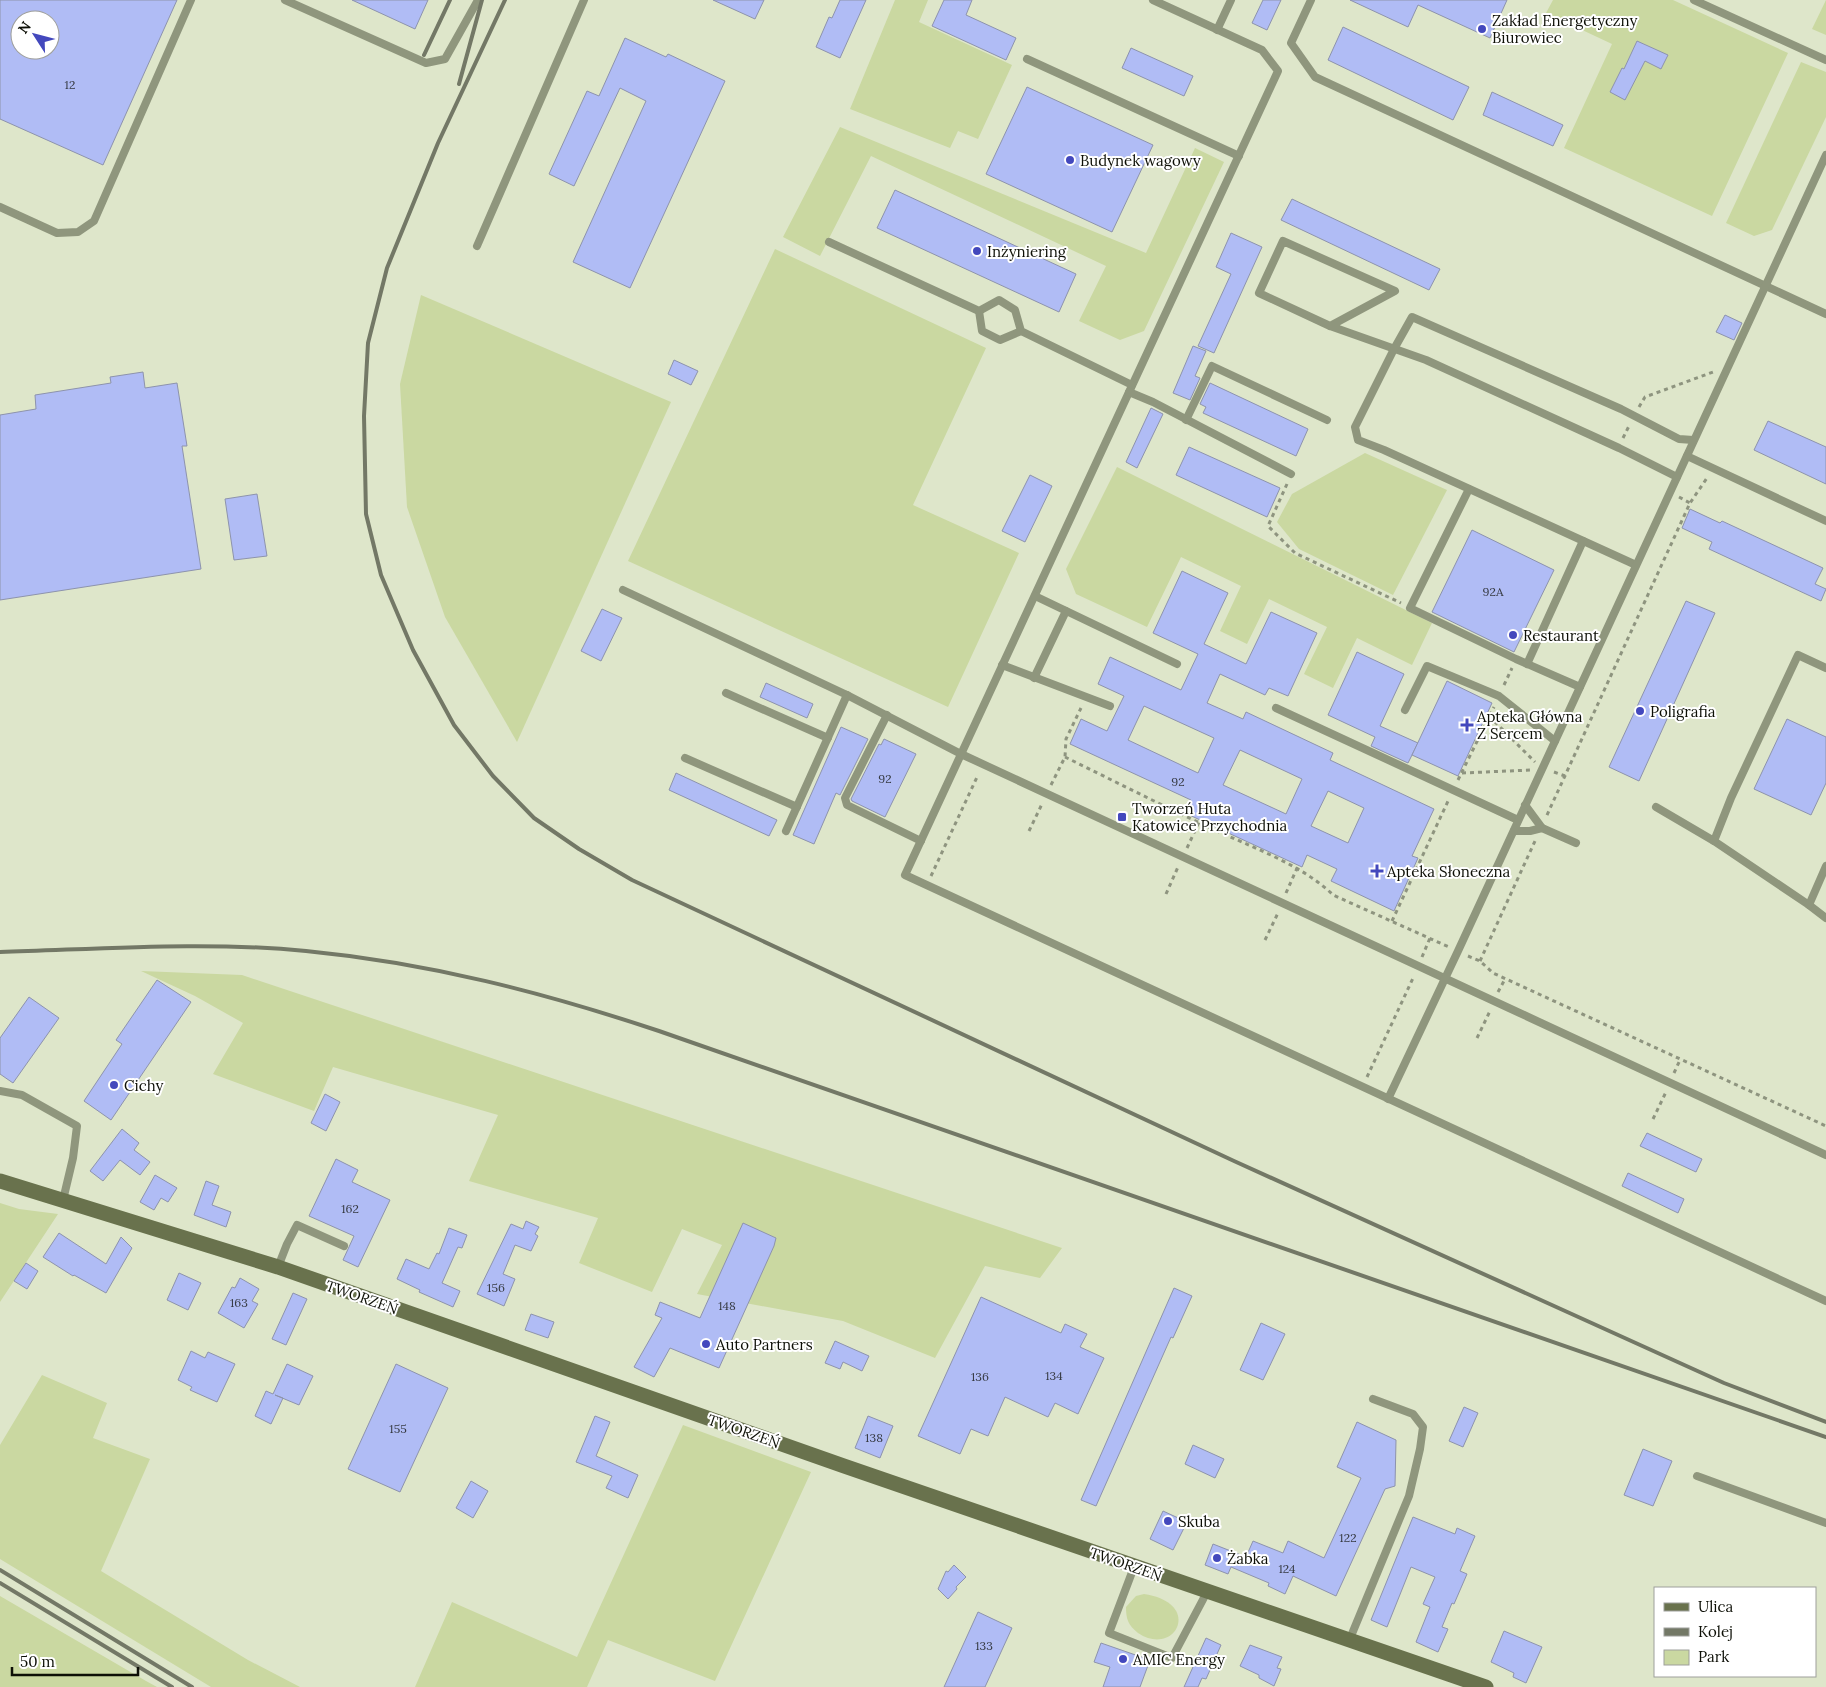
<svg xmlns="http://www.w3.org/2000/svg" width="1826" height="1687" viewBox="0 0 1826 1687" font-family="Lora,serif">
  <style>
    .green { fill: #cad8a1 }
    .building { fill: #b0bcf5; stroke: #8d93ac; fill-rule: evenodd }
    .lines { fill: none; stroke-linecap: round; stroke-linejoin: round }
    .path { stroke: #8e947f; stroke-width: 3; stroke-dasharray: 4 4; stroke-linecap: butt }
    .lane { stroke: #8f967d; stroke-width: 8 }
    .secondary { stroke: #69724d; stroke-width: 15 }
    .rail { stroke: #737866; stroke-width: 4 }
    .poi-dot { fill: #4348bd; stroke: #fff; stroke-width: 2 }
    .labels { text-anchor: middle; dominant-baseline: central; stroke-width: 4; stroke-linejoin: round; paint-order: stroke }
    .number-label { font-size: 12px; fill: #363a42 }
    .poi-label { font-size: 15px; fill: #0d0f06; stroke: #fff; text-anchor: start }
    .street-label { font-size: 15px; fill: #0d0f06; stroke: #fff }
  </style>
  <rect width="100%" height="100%" fill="#dee6ca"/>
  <g class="green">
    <path d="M895,0H928L919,22L1012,65L978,139L958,131L950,148L850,109Z"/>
    <path d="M1553,0H1673L1788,53L1712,216L1564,148L1612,44L1546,13Z"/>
    <path d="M1826,0V35L1812,29Z"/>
    <path d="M1801,62L1826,72V117L1772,230L1754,236L1726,223Z"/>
    <path d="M840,127L1146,253L1195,148L1224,162L1144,331L1120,340L1079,321L1106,266L871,156L820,256L783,237Z"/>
    <path d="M775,249L986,348L913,505L1019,553L948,707L628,561Z"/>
    <path d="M421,295L671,402L517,742L445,617L407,507L400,384Z"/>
    <path d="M1365,453L1447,490L1393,595L1299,549L1277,522L1292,494Z"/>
    <path d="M1117,467L1432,623L1412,665L1357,638L1333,688L1304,674L1327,627L1269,599L1247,644L1220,631L1241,586L1181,557L1147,627L1076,594L1066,569Z"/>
    <path d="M141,971L242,975L1062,1248L1040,1278L985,1266L935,1358L843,1321L697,1294L722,1245L682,1229L652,1292L579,1263L598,1218L469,1181L498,1115L333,1067L314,1111L213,1074L243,1023L195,996Z"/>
    <path d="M0,1203L19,1209L58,1214L0,1302Z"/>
    <path d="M42,1375L107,1403L93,1438L150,1459L101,1571L248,1660L300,1687H211L0,1559V1445Z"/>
    <path d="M683,1425L811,1472L715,1681L608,1640L587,1687H415L452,1602L577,1657Z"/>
    <path d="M1144,1594C1204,1603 1175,1658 1138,1633C1128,1625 1126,1619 1126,1607L1136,1596Z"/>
    <path d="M0,1596L146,1681L157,1687H0Z"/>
  </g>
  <g class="building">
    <path d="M0,0H177L103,165L0,119ZM20,20H50V50H20Z"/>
    <path d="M352,0H428L415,29Z"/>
    <path d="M713,0H764L755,19Z"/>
    <path d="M840,0H866L840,58L816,47L829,17L832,18Z"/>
    <path d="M944,0H972L966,15L1016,38L1006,60L932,26Z"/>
    <path d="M1263,0H1281L1267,30L1252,23Z"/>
    <path d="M1350,0H1507L1490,38L1418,5L1408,27Z"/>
    <path d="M1343,27L1469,87L1453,120L1328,60Z"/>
    <path d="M625,38L666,57L668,54L725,81L630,288L573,262L646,101L620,88L574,186L549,174L587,91L599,96Z"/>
    <path d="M1637,41L1668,55L1661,69L1645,61L1625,100L1610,92L1622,68L1624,69Z"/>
    <path d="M1131,48L1193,76L1184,96L1122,68Z"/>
    <path d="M1027,87L1153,145L1112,232L986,174Z"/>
    <path d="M1492,92L1563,125L1553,146L1483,115Z"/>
    <path d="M895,190L1076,274L1059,312L877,228Z"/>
    <path d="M1292,199L1440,269L1429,290L1281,220Z"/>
    <path d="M1231,233L1262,247L1214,353L1198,346L1231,274L1216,267Z"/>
    <path d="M1725,315L1742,323L1734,340L1716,332Z"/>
    <path d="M1193,346L1206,351L1195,376L1200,378L1190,400L1173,393Z"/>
    <path d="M674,360L698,371L691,385L668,374Z"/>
    <path d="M143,372L145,388L177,383L187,446H182L201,569L0,600V415L36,409L35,395L111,383L110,377Z"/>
    <path d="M1210,383L1308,429L1296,456L1203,413L1206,407L1200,404Z"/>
    <path d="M1151,408L1163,414L1137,468L1126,462Z"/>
    <path d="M1768,421L1826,447V484L1754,450Z"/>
    <path d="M1189,447L1280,488L1267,517L1176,475Z"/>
    <path d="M1030,475L1052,486L1025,542L1002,531Z"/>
    <path d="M257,494L267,556L234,560L225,499Z"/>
    <path d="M1690,509L1720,523L1722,521L1823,568L1815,584L1826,589L1821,601L1709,549L1712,542L1682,528Z"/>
    <path d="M1472,530L1554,570L1514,652L1432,612Z"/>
    <path d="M1182,571L1228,593L1204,644L1246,664L1271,612L1317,633L1288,696L1269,688L1265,695L1220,674L1207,703L1243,719L1246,712L1333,753L1330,760L1434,809L1412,856L1418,858L1394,911L1331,881L1337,869L1307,855L1302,867L1185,813L1191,800L1070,744L1081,719L1107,731L1124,696L1098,684L1110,657L1181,690L1198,654L1153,633ZM1144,706L1214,738L1198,773L1128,740ZM1240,750L1302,779L1286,814L1223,785ZM1328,791L1364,808L1348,843L1311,826Z"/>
    <path d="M1686,601L1715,613L1639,781L1609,767Z"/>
    <path d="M602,609L622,618L601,661L581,651Z"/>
    <path d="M1357,652L1404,674L1380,726L1418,743L1408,763L1371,746L1375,737L1328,715Z"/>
    <path d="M1447,681L1492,703L1458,776L1412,755Z"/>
    <path d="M766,683L813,704L807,718L760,697Z"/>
    <path d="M1787,719L1826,737V783L1811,815L1754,789Z"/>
    <path d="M841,727L868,739L840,795L836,793L814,844L793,835Z"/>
    <path d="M884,739L916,754L885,817L852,801L851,799L879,744L881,745Z"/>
    <path d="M676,773L777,820L769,836L669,790Z"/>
    <path d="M157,980L191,1002L111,1120L84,1101L122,1044L116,1040Z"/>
    <path d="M29,997L59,1018L13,1083L0,1074V1038Z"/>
    <path d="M325,1094L340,1102L326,1131L311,1123Z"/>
    <path d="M122,1129L139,1143L134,1150L150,1162L140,1175L120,1160L103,1181L90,1171Z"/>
    <path d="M1647,1133L1702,1159L1696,1172L1640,1146Z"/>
    <path d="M336,1159L358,1170L352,1182L390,1200L358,1267L343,1260L354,1236L309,1216Z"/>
    <path d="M1628,1173L1684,1199L1678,1213L1622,1186Z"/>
    <path d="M155,1175L177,1188L168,1202L161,1198L154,1210L140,1202Z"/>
    <path d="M206,1181L219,1186L212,1205L231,1212L226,1227L194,1215Z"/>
    <path d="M526,1221L539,1227L535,1234L538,1236L531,1251L515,1245L503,1274L515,1279L504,1306L477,1294L511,1224L523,1229Z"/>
    <path d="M743,1223L776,1238L774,1246L719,1368L670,1348L654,1377L634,1367L662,1318L655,1315L660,1302L700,1318Z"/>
    <path d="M449,1228L467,1235L462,1248L458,1247L442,1283L460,1291L453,1307L419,1292L420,1290L397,1279L406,1259L429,1269L437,1253L439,1254Z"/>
    <path d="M59,1233L106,1264L121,1237L132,1248L106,1293L74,1275L73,1276L43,1257Z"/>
    <path d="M26,1263L38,1271L27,1289L14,1281Z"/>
    <path d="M179,1273L201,1283L188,1310L167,1300Z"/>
    <path d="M240,1278L259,1289L252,1301L258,1304L244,1328L218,1313L232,1287L235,1288Z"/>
    <path d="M1174,1288L1192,1296L1173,1338L1171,1337L1096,1506L1081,1500Z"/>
    <path d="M293,1293L307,1299L286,1345L272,1339Z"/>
    <path d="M981,1297L1061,1333L1065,1324L1087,1334L1080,1347L1104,1358L1078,1414L1055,1403L1048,1417L1005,1397L988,1436L971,1429L960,1454L918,1436Z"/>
    <path d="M531,1314L554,1322L548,1338L525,1330Z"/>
    <path d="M1261,1323L1285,1334L1263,1380L1240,1370Z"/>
    <path d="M835,1341L869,1356L862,1371L843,1362L840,1369L825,1363Z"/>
    <path d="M191,1351L205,1358L208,1352L235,1364L217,1402L190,1390L192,1387L178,1380Z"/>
    <path d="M287,1364L313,1376L299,1405L275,1395L283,1398L271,1424L255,1416L266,1391L273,1394Z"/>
    <path d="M396,1364L448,1388L400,1492L348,1469Z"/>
    <path d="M1464,1407L1478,1413L1463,1447L1449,1441Z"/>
    <path d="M595,1416L610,1422L596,1456L638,1475L628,1498L606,1488L612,1476L576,1462Z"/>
    <path d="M868,1416L893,1426L880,1458L855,1448Z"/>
    <path d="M1357,1422L1396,1440L1395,1486L1385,1489L1336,1596L1293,1576L1285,1594L1268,1586L1269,1583L1231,1567L1228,1574L1205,1565L1213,1544L1246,1557L1253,1541L1283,1553L1288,1541L1324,1558L1361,1478L1337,1467Z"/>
    <path d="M1193,1445L1224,1459L1215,1478L1185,1464Z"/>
    <path d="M1643,1449L1672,1461L1653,1506L1624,1495Z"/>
    <path d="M471,1481L488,1491L473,1518L456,1508Z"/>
    <path d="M1163,1511L1187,1522L1173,1550L1150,1539Z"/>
    <path d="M1413,1517L1455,1534L1457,1528L1475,1536L1460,1571L1467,1574L1454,1604L1452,1603L1442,1627L1448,1629L1438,1652L1416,1642L1430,1607L1423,1604L1435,1577L1411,1567L1387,1627L1371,1620Z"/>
    <path d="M954,1565L966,1577L956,1587L957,1589L948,1599L938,1589L946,1571L948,1572Z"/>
    <path d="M978,1612L1012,1628L985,1687H944Z"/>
    <path d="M1504,1631L1542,1647L1526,1683L1513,1677L1514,1673L1491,1662Z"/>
    <path d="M1206,1638L1221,1645L1206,1679L1202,1678L1198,1687H1184Z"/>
    <path d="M1101,1643L1150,1660L1140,1687H1103L1110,1667L1094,1662Z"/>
    <path d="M1250,1645L1282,1657L1277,1668L1281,1669L1274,1686L1259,1678V1675L1240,1666Z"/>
  </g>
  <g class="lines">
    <g class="path">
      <path d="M1639,407L1645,397L1713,372"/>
      <path d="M1623,438L1629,426"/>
      <path d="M1287,484L1268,526L1295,553L1401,603"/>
      <path d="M1679,497L1690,503"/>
      <path d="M1504,685L1512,668"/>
      <path d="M1489,716L1535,762"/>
      <path d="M1065,757C1114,781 1163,806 1213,829C1251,847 1303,865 1333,895L1449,947"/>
      <path d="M1554,772L1565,776"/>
      <path d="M1462,773L1531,770"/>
      <path d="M1458,780L1494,707"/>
      <path d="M1051,785L1065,757L1066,739L1081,708"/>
      <path d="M1547,815L1690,503L1707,478"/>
      <path d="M1029,831L1042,804"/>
      <path d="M1187,848L1200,820"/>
      <path d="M931,876L978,775"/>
      <path d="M1286,893L1298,866"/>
      <path d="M1166,894L1178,867"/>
      <path d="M1392,921L1449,799"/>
      <path d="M1265,940L1278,913"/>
      <path d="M1468,956L1480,961L1493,973L1826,1126"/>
      <path d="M1422,957L1430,938"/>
      <path d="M1480,961L1535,841"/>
      <path d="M1498,992L1505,979"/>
      <path d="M1477,1038L1490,1011"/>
      <path d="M1674,1073L1680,1060"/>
      <path d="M1367,1077L1414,976"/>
      <path d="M1653,1119L1666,1092"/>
    </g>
    <g class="lane">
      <path d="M285,0L426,63L445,59L478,0"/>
      <path d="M1153,0L1262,50L1278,71L905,875L1826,1301"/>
      <path d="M1311,0L1291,43L1315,77L1826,314"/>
      <path d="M1694,0L1826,60"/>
      <path d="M1217,30L1231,0"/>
      <path d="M1027,59L1239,156"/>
      <path d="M0,207L57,233L78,232L94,221L191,0"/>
      <path d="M829,242L979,311L999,300L1015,310L1021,331L1132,385"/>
      <path d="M477,246L584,0"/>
      <path d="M979,311L982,331L1000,340L1021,331"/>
      <path d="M1330,326L1395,291L1283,241L1259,293L1330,326L1426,360L1619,448L1677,477"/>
      <path d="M1129,392L1153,402L1291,474"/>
      <path d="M1186,420L1212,366L1327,420"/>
      <path d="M1687,456L1826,521"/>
      <path d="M1469,489L1410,608L1516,659L1580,687"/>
      <path d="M1636,565L1384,450L1358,440L1355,427L1394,349L1412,317L1621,409L1679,439L1693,440"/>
      <path d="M623,590L847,695L961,754L1826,1155"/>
      <path d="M1035,596L1177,664"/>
      <path d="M1527,664L1583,541"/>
      <path d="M1002,665L1110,706"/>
      <path d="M1034,678L1066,611"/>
      <path d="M726,693L828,738"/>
      <path d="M1276,708L1518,820"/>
      <path d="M1405,710L1427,666L1499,696L1555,741"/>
      <path d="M887,715L845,798L847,805L921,841"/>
      <path d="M685,758L797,807"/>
      <path d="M1525,805L1542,828L1576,843"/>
      <path d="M1656,807L1714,841L1809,905L1826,918"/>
      <path d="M786,831L847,695"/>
      <path d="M1514,831H1530L1542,828"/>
      <path d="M1714,841L1731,798L1798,655L1826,668"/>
      <path d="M1809,905L1826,866"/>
      <path d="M0,1091L22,1095L77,1126L73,1158L63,1200"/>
      <path d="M1388,1099L1458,951L1826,155"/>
      <path d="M278,1267L287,1244L297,1225L344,1246"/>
      <path d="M1697,1476L1826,1523"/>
      <path d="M1134,1567L1109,1633L1172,1658L1207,1592"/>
      <path d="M1349,1641L1409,1496L1420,1449L1423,1427L1413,1414L1373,1399"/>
    </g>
    <path class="secondary" d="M0,1181L278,1267L844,1466L1486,1687"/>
    <g class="rail">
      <path d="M505,0L438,143L387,268L368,343L364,416L366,514L381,575L413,650L454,725L493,776L534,818L579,849L632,880L1234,1161L1724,1383L1826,1422"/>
      <path d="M424,55L450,0"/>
      <path d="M459,84L482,0"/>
      <path d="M0,952C102,949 205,941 306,951C429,963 542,992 659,1031L1826,1437"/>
      <path d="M0,1570L192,1687"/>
      <path d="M0,1583L172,1687"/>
    </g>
  </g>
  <g class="poi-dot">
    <circle cx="1482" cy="29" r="5"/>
    <circle cx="1070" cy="160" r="5"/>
    <circle cx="977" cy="251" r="5"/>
    <circle cx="1513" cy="635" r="5"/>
    <circle cx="1640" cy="711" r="5"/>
    <path d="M1464.5 717.5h5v5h5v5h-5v5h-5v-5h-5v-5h5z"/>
    <rect x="1117" y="812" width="10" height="10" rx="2.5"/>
    <path d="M1374.5 863.5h5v5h5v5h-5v5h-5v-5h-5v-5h5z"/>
    <circle cx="114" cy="1085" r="5"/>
    <circle cx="706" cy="1344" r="5"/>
    <circle cx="1168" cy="1521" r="5"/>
    <circle cx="1217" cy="1558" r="5"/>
    <circle cx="1123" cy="1659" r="5"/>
  </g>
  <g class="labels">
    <g class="number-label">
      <text x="70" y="84">12</text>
      <text x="1493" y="591">92A</text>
      <text x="885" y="778">92</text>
      <text x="1178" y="781">92</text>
      <text x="350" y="1208">162</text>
      <text x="496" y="1287">156</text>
      <text x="239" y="1302">163</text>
      <text x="727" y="1305">148</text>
      <text x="1054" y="1375">134</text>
      <text x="980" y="1376">136</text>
      <text x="398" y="1428">155</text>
      <text x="874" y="1437">138</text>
      <text x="1348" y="1537">122</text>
      <text x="1287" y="1568">124</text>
      <text x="984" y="1645">133</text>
    </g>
    <g class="poi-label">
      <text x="1492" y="20">Zakład Energetyczny<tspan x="1492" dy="17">Biurowiec</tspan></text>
      <text x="1080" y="160">Budynek wagowy</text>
      <text x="987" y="251">Inżyniering</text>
      <text x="1523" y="635">Restaurant</text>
      <text x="1650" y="711">Poligrafia</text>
      <text x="1477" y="716">Apteka Główna<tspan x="1477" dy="17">Z Sercem</tspan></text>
      <text x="1132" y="808">Tworzeń Huta<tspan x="1132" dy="17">Katowice Przychodnia</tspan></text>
      <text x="1387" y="871">Apteka Słoneczna</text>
      <text x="124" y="1085">Cichy</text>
      <text x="716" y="1344">Auto Partners</text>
      <text x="1178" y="1521">Skuba</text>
      <text x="1227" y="1558">Żabka</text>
      <text x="1133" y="1659">AMIC Energy</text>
    </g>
    <g class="street-label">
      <text transform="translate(362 1297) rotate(19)">TWORZEŃ</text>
      <text transform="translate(744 1431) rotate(19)">TWORZEŃ</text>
      <text transform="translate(1126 1564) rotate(19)">TWORZEŃ</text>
    </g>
  </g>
  <rect x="1654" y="1587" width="162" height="90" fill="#ffffff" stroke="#9e9f9b"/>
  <rect x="1664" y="1603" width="25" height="8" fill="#69724d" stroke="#9e9f9b"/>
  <text x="1698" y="1612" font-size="15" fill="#0d0f06">Ulica</text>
  <rect x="1664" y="1628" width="25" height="8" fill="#737866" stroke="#9e9f9b"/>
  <text x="1698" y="1637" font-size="15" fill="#0d0f06">Kolej</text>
  <rect x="1664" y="1650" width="25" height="15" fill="#cad8a1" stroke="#9e9f9b"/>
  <text x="1698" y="1662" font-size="15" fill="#0d0f06">Park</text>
  <g transform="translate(35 35) rotate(306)"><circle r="24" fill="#ffffff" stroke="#9e9f9b"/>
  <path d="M0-4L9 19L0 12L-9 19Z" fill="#4348bd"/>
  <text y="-8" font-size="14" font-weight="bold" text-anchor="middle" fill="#0d0f06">N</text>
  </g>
  <path d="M12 1667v8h126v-8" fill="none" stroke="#0d0f06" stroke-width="2.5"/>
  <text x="20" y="1667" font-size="15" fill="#0d0f06" stroke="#ffffff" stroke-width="4" paint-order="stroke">50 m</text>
</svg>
